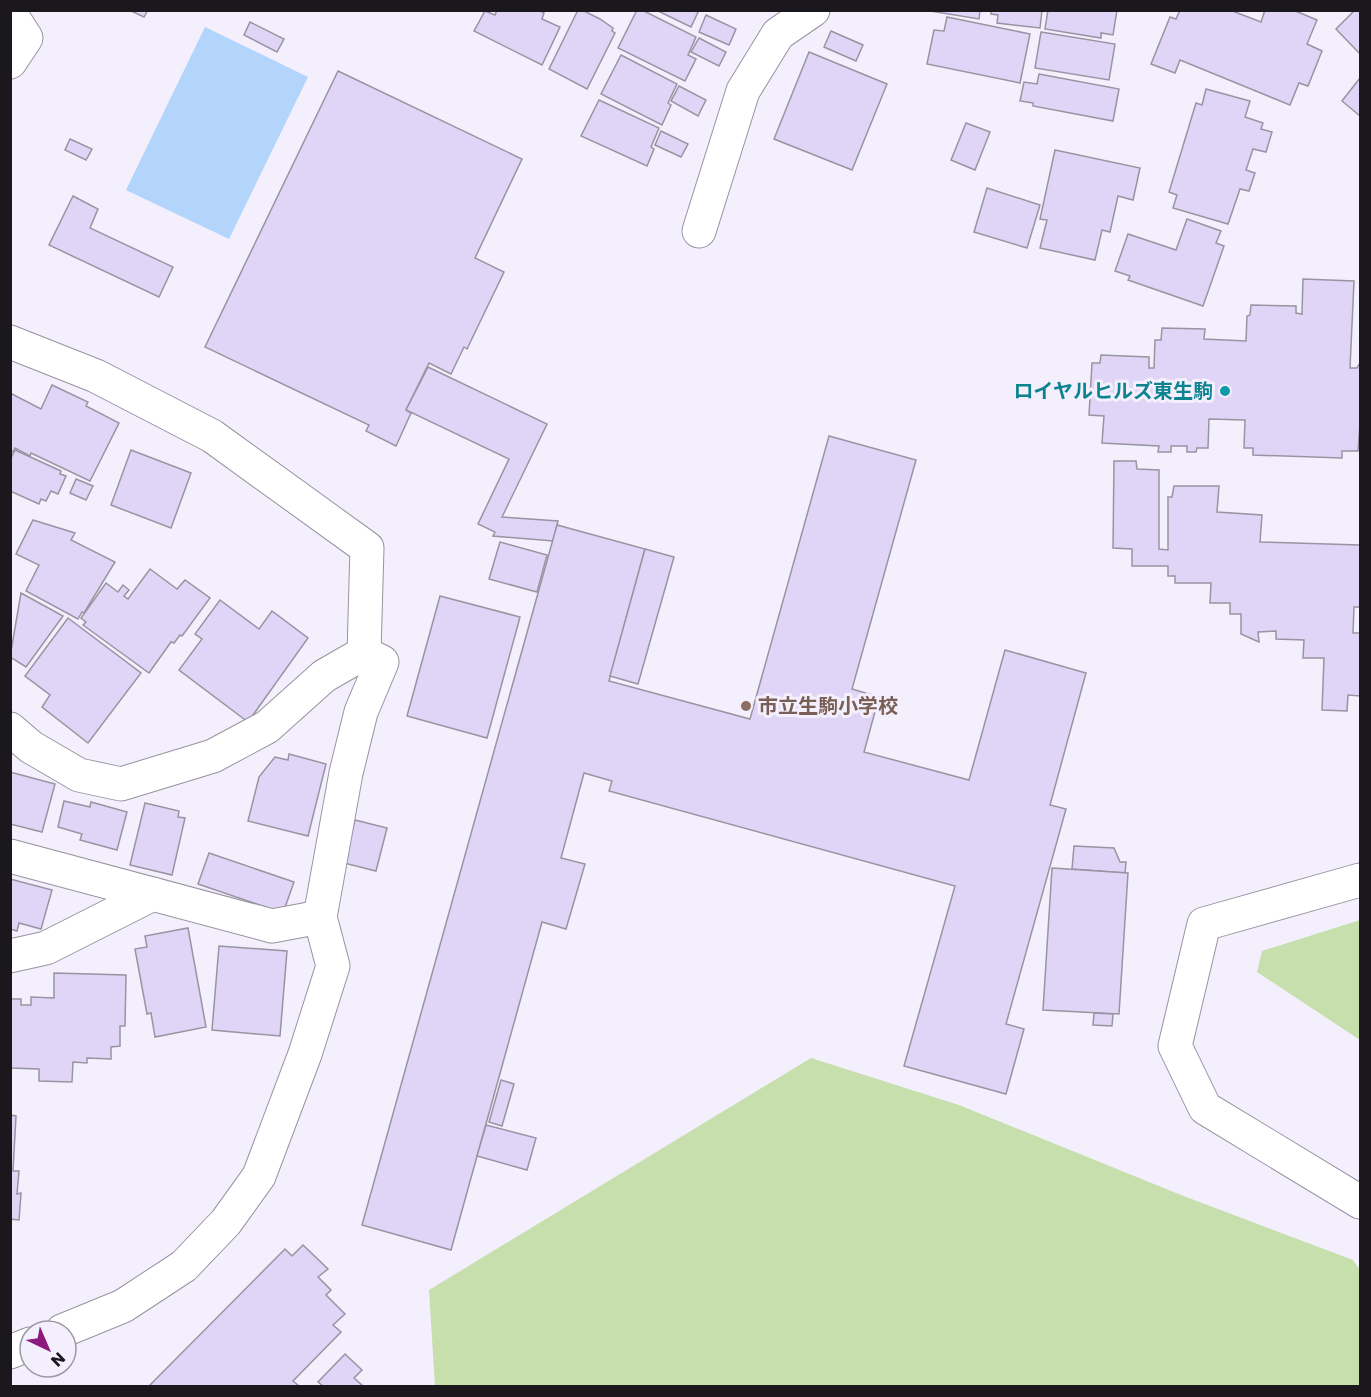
<svg xmlns="http://www.w3.org/2000/svg" width="1371" height="1397" viewBox="0 0 1371 1397" font-family="Poppins,'Noto Sans JP',sans-serif">
  <style>
    .green { fill: #c6dfac }
    .water { fill: #b3d4fb }
    .building { fill: #e1d5f7; stroke: #9894a1; stroke-width: 1.5 }
    .lines { fill: none; stroke-linecap: round; stroke-linejoin: round }
    .minor-casing { stroke: #9793a0; stroke-width: 35 }
    .minor { stroke: #fff; stroke-width: 33 }
    .culture-dot { fill: #0f9aa8; stroke: #f4effd; stroke-width: 2 }
    .education-dot { fill: #8d6e63; stroke: #f4effd; stroke-width: 2 }
    .labels { text-anchor: middle; dominant-baseline: central; stroke-width: 6; stroke-linejoin: round; paint-order: stroke }
    .culture-label { font-size: 20px; font-weight: bold; fill: #0d838f; stroke: #f4effd; text-anchor: end }
    .education-label { font-size: 20px; font-weight: bold; fill: #785e54; stroke: #f4effd; text-anchor: start }
  </style>
  <rect width="100%" height="100%" fill="#f4effd"/>
  <g class="green">
    <path d="M1360,920V1040L1257,972L1262,951Z"/>
    <path d="M811,1058L959,1105L1181,1195L1353,1260L1360,1270V1386H435L429,1290Z"/>
  </g>
  <path class="water" d="M205,27L308,77L229,239L126,190Z"/>
  <g class="building">
    <path d="M129,10H148L144,17Z"/>
    <path d="M497,10H539L544,13L542,19L560,27L542,65L474,31L485,11L495,15Z"/>
    <path d="M578,10H582L600,19L613,28L612,31L615,33L587,89L549,69Z"/>
    <path d="M637,10H642L696,37L688,55L696,59L685,81L618,48Z"/>
    <path d="M656,10H699L691,27Z"/>
    <path d="M924,10H980L979,19Z"/>
    <path d="M991,10H1042L1040,28L997,23L998,15L991,14Z"/>
    <path d="M1048,10H1117L1113,35L1101,33V38L1045,29Z"/>
    <path d="M1180,10H1236L1235,12L1261,22L1265,10H1293L1317,20L1307,44L1322,51L1308,86L1299,83L1290,105L1180,60L1175,73L1151,64L1170,17L1176,19Z"/>
    <path d="M1355,10H1360V54L1336,29Z"/>
    <path d="M706,15L736,29L729,45L699,32Z"/>
    <path d="M947,17L1030,34L1020,83L927,64L934,30L944,31Z"/>
    <path d="M250,22L284,39L277,52L244,35Z"/>
    <path d="M831,31L863,45L856,61L824,47Z"/>
    <path d="M1041,32L1115,44L1109,80L1035,68Z"/>
    <path d="M699,38L726,52L719,66L691,52Z"/>
    <path d="M809,52L887,84L852,170L774,139Z"/>
    <path d="M621,55L677,84L668,103L671,105L662,125L601,94Z"/>
    <path d="M338,71L522,159L475,258L504,272L467,349L464,347L451,374L429,363L406,410L411,413L396,446L366,431L369,425L205,347Z"/>
    <path d="M1039,74L1119,89L1113,121L1033,106V103L1020,101L1024,82L1037,84Z"/>
    <path d="M1360,78V116L1342,101Z"/>
    <path d="M679,86L706,100L698,116L671,101Z"/>
    <path d="M1206,89L1250,101L1245,117L1263,123L1261,129L1272,132L1266,152L1253,149L1246,170L1255,173L1249,191L1240,189L1228,224L1173,208L1177,195L1169,192L1196,103L1202,105Z"/>
    <path d="M599,100L659,128L651,147L654,149L647,166L581,136Z"/>
    <path d="M966,123L990,132L975,170L951,160Z"/>
    <path d="M661,131L688,144L681,157L655,145Z"/>
    <path d="M70,139L92,149L86,160L65,150Z"/>
    <path d="M1055,150L1140,168L1133,200L1118,196L1110,232L1102,230L1095,260L1040,248L1047,220L1040,219Z"/>
    <path d="M987,188L1040,205L1027,248L974,232Z"/>
    <path d="M73,196L98,209L90,228L173,267L159,297L49,245Z"/>
    <path d="M1187,219L1221,231L1216,243L1224,246L1203,306L1128,280L1130,276L1115,271L1128,234L1176,250Z"/>
    <path d="M1303,279L1354,281L1350,368H1357L1360,363V424L1358,451H1342V458L1253,455V448H1244L1245,420L1209,419L1208,448H1197L1196,452H1187V446H1171V452H1158L1159,446L1102,443L1104,416L1089,415L1092,363H1100L1101,355L1149,357V368H1154L1155,340H1161L1162,328L1205,329L1204,339L1246,341L1247,316L1250,315L1251,305L1296,306V313L1302,314Z"/>
    <path d="M428,367L547,424L502,517L558,521L553,541L493,536L495,532L478,524L509,459L406,410Z"/>
    <path d="M52,385L88,402L86,406L119,423L90,481L31,453L30,456L15,448L13,452L10,451V393L41,409Z"/>
    <path d="M829,436L916,460L852,689L879,697L864,752L969,780L1005,650L1086,673L1050,805L1066,809L1006,1024L1024,1029L1006,1094L904,1066L955,886L609,791L612,781L584,773L561,858L585,864L566,929L542,922L451,1250L362,1225L557,525L645,549L609,681L750,719Z"/>
    <path d="M15,450L61,471L60,474L66,476L58,494L51,491L46,501L41,499L39,504L10,491V460Z"/>
    <path d="M131,450L191,473L171,528L111,505Z"/>
    <path d="M1114,461H1136L1137,469L1159,470V549L1168,550V497H1172L1174,486H1219L1217,512L1262,515L1260,542L1360,545V607H1354L1353,633H1360V696L1348,695L1347,711L1322,710L1324,658H1303L1304,640L1276,639V631L1258,632L1259,642L1241,634V614H1230V603H1210L1211,583H1175V576H1168V566H1132V549L1113,548Z"/>
    <path d="M76,479L93,486L86,500L70,493Z"/>
    <path d="M33,520L75,533L71,540L115,562L84,613L82,612L78,619L26,591L39,565L16,554Z"/>
    <path d="M500,542L547,555L537,592L489,579Z"/>
    <path d="M645,549L674,557L638,684L610,676Z"/>
    <path d="M150,569L177,589L185,580L210,598L182,636L180,635L174,643L171,642L149,673L83,625L86,622L81,618L106,583L118,592L123,585L129,590L124,596L128,599Z"/>
    <path d="M21,593L63,616L26,667L10,657Z"/>
    <path d="M440,596L520,617L487,738L407,716Z"/>
    <path d="M220,600L259,629L272,611L308,638L248,722L179,670L202,639L195,634Z"/>
    <path d="M68,618L141,673L88,743L42,707L50,695L25,676Z"/>
    <path d="M289,754L326,764L308,836L248,821L259,777L275,757L288,760Z"/>
    <path d="M10,772L55,784L42,832L10,824Z"/>
    <path d="M64,801L90,807L91,802L127,812L117,850L80,840L82,834L58,827Z"/>
    <path d="M145,803L179,811L178,817L185,818L172,875L130,865Z"/>
    <path d="M355,820L387,828L376,871L344,863Z"/>
    <path d="M1074,846L1114,848L1120,862H1126L1125,873L1072,869Z"/>
    <path d="M209,853L294,882L283,913L198,884Z"/>
    <path d="M1052,868L1128,873L1119,1014L1043,1010Z"/>
    <path d="M10,879L52,890L41,929L19,923L17,931L10,929Z"/>
    <path d="M188,928L206,1027L155,1037L151,1013L147,1014L135,949L147,947L145,936Z"/>
    <path d="M219,946L287,951L280,1036L212,1030Z"/>
    <path d="M54,973L126,975L125,1026H120V1046L111,1047V1059L87,1058V1063L73,1062L72,1082L39,1081V1069L10,1068V999H21V1005H31V997L54,998Z"/>
    <path d="M1094,1013L1113,1014L1112,1026L1093,1025Z"/>
    <path d="M501,1080L514,1084L502,1126L489,1122Z"/>
    <path d="M10,1115L16,1116L13,1171H19L17,1194L21,1193L19,1220L10,1219Z"/>
    <path d="M486,1125L536,1138L527,1170L477,1156Z"/>
    <path d="M303,1245L328,1269L318,1277L331,1290L326,1295L345,1314L333,1325L341,1332L293,1381L299,1386H149L285,1249L292,1256Z"/>
    <path d="M345,1354L362,1370L354,1378L363,1386H323L318,1382Z"/>
  </g>
  <g class="lines">
    <g class="minor-casing">
      <g id="minor">
        <path d="M10,13L26,38L10,62"/>
        <path d="M699,231L743,91L778,34L813,10"/>
        <path d="M10,342L96,376L212,436L367,548L364,653L382,662L361,712L346,773L320,917L333,966L305,1054L259,1176L226,1222L184,1266L123,1306L62,1331"/>
        <path d="M10,729L31,747L79,775L121,784L213,756L267,727L324,676L364,653"/>
        <path d="M10,856L272,926L320,917"/>
        <path d="M1360,880L1204,924L1175,1046L1205,1108L1360,1202"/>
        <path d="M10,956L46,948L153,894"/>
        <path d="M10,1352L30,1344"/>
      </g>
    </g>
    <use href="#minor" class="minor"/>
  </g>
  <circle class="culture-dot" cx="1225" cy="391" r="6"/>
  <circle class="education-dot" cx="746" cy="706" r="6"/>
  <g class="labels">
    <g class="culture-label">
      <text x="1213" y="391">ロイヤルヒルズ東生駒</text>
    </g>
    <g class="education-label">
      <text x="758" y="706">市立生駒小学校</text>
    </g>
  </g>
  <rect width="1371" height="1397" fill="none" stroke="#1a181d" stroke-width="24"/>
  <g transform="translate(48 1349) rotate(136)"><circle r="28" fill="#f4effd" stroke="#9d99a3" stroke-width="1.5"/>
  <path d="M0-4.5L10 22L0 15L-10 22Z" fill="#8d1b7c"/>
  <text y="-9" font-size="16" font-weight="bold" text-anchor="middle" fill="#1a181d">N</text>
  </g>
</svg>
